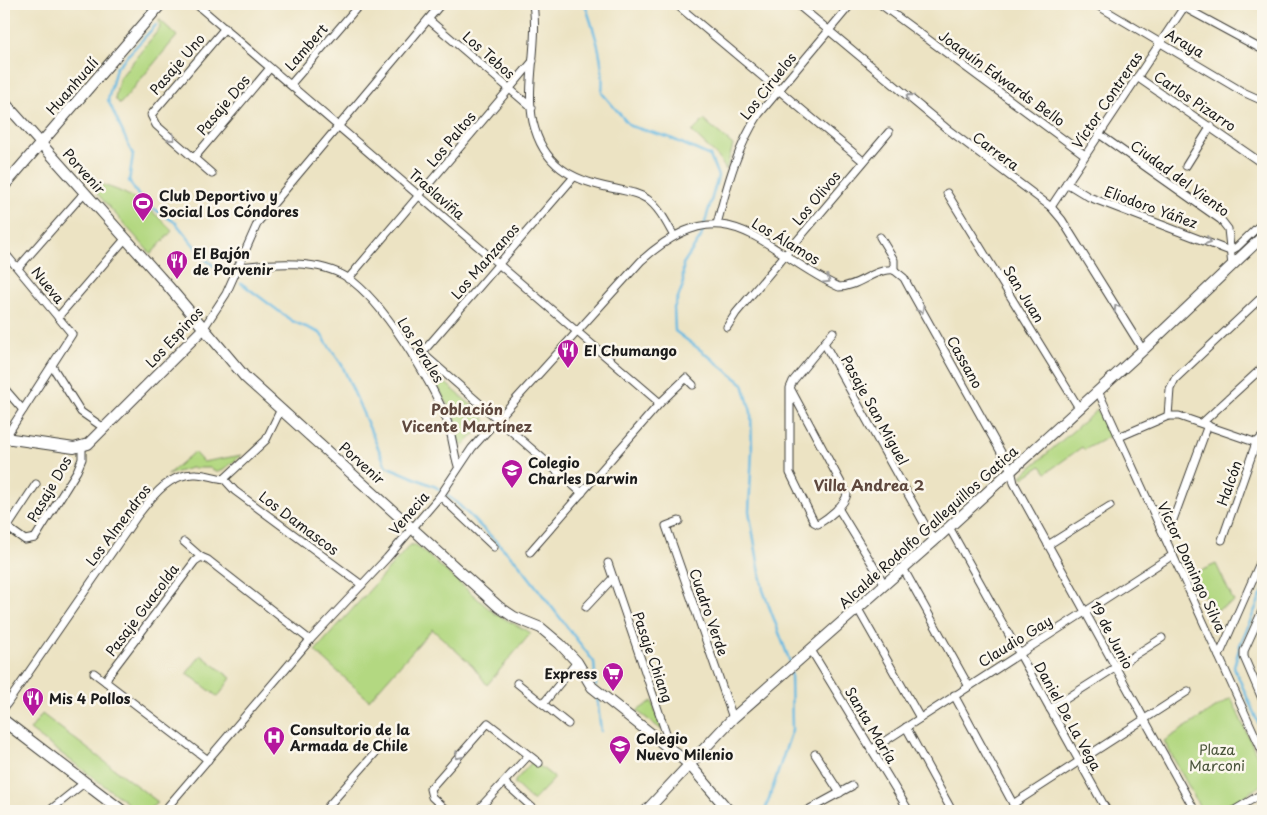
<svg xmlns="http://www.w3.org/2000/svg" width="1267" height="815" viewBox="0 0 1267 815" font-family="'Playpen Sans',sans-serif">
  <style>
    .green { fill: #b3d881; stroke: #687a4e }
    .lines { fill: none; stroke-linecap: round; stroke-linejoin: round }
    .stream { stroke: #66b9e2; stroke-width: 2.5 }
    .street-casing { stroke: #3b3a35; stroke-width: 9 }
    .secondary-casing { stroke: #3b3a35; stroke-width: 12 }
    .primary-casing { stroke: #3b3a35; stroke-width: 13 }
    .street { stroke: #fff; stroke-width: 7 }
    .secondary { stroke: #fff; stroke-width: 10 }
    .primary { stroke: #fff; stroke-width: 11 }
    .oneway { stroke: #999 }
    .labels { text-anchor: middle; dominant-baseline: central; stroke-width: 5; stroke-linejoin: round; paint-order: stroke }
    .street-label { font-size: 14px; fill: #1c1c1c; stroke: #fbf7ec }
    .poi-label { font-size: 14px; font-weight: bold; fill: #1c1c1c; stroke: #fbf7ec; text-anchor: start }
    .park-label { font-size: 14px; fill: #49543a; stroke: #fbf7ec }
    .neighbourhood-label { font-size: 15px; font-weight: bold; fill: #5e483e; stroke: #fbf7ec }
  </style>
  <rect width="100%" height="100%" fill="#fbf7ec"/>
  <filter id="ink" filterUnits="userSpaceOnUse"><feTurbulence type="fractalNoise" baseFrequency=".02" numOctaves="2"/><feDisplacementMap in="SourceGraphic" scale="10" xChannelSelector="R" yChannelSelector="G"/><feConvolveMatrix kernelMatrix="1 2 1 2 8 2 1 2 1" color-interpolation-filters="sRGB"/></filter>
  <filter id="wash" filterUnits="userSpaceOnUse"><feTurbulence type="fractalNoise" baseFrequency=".0096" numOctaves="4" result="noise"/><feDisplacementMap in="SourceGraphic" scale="20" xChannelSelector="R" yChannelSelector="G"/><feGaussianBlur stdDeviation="1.12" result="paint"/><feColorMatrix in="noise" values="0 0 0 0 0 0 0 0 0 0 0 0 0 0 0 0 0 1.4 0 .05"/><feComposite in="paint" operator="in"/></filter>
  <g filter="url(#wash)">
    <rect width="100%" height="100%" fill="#ece3c3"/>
    <g class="green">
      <path d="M159,19L177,36L120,104L115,99L119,79L160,28Z"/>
      <path d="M704,120L733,145L726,170L719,158L692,132Z"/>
      <path d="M92,182C128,191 147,204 172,231L151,254L93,189Z"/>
      <path d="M428,368L483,415L486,422L464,445L458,442L455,419Z"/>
      <path d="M1097,410L1110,436L1084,450L1082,447L1046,473L1041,466L1023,478L1021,476Z"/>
      <path d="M194,452L203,462L242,455L222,471H216L210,468H191L167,475Z"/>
      <path d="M410,545H416L494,613L531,633L487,685L473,666L432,629L369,700L315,651Z"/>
      <path d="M1216,564L1234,602L1212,612L1194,574Z"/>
      <path d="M201,655L231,678L218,697L187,673Z"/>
      <path d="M1231,698L1263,769V784L1222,811H1202L1164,741Z"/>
      <path d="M652,701L662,730L637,711Z"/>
      <path d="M42,714L158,802L147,811H138L30,730Z"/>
      <path d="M533,761L555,778L533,801L515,784V781Z"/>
    </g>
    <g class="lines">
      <g class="stream">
        <path d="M145,4L147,8L150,4"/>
        <path d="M585,4C595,34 605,61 602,93L630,126L668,137L710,156L718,176L701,237L683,264V285L674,308L675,331L711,358L743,384L751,412L752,451L749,511L763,590L790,662"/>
        <path d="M156,25L116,68L108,100L133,155L129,181L142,201L176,223L204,258L226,276"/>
        <path d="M241,283L292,321L320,333L342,365L386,466L436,487L457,503L518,563L594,662L596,686"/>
        <path d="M1263,591L1240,645L1234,667L1263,734"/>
        <path d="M597,697L601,731"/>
        <path d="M657,810L659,811"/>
        <path d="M765,811L792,730L791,673"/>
        <path d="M1250,811L1263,803"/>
      </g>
    </g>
  </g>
  <g filter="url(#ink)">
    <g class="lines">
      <g class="street-casing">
        <g id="street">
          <path d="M196,4L660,403"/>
          <path d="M533,4C539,43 525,86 533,122C543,165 571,180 611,188C624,191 637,192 647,199C659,207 667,224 674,236"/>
          <path d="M676,4L863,161"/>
          <path d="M797,4L946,128L1051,207L1062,220L1143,350"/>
          <path d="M880,4L1085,155"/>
          <path d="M1095,4L1243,92L1263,101"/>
          <path d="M1178,4L1263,50"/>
          <path d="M429,20L532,108"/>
          <path d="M1137,77L1263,164"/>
          <path d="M291,84L360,4"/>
          <path d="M1099,134L1221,220L1228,229L1232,266"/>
          <path d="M194,158L270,68"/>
          <path d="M1186,166L1211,126"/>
          <path d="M212,174L156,125L151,115L225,28"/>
          <path d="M1066,183L1089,197L1230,251"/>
          <path d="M947,193L1079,408"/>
          <path d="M1051,207L1186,4"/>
          <path d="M717,224C727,186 737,147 759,114L851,4"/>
          <path d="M880,237L894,260V270"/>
          <path d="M1230,251L1237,247L1263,222"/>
          <path d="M4,252L72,334L5,438"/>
          <path d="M240,267C273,263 319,259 348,278C383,301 430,379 446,418C452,432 453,450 458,466"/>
          <path d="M18,268L85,192"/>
          <path d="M894,270L904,278L911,291L1011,470L1014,483L1195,811"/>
          <path d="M348,279L533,61"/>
          <path d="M58,317L126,238"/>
          <path d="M727,327L736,313L889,132"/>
          <path d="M203,329L226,294L258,222L441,4"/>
          <path d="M824,343L934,541"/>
          <path d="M422,353L582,493"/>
          <path d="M413,356L422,353L573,178"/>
          <path d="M52,366L81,412L104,428"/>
          <path d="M4,388L23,410"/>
          <path d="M790,388V473L814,522L818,524C828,518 845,505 847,494L790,388L793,381L833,332"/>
          <path d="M1098,391L1263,753"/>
          <path d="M1168,416L1170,389L1175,379L1263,296"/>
          <path d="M1202,423L1263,367"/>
          <path d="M1119,437L1168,416H1179L1263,445"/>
          <path d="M224,479L235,491L362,585"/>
          <path d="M440,496L494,547"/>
          <path d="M838,508L885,585"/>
          <path d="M679,521L666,526L733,718"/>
          <path d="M4,525L25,540L35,538L77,471L82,459V447"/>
          <path d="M949,527L1107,811"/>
          <path d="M7,528L36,484"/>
          <path d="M1166,539L1208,425"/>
          <path d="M1222,540L1256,443L1263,436"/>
          <path d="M184,542L201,557"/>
          <path d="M1048,545L1110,506"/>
          <path d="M530,552L660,403L686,378L693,385"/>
          <path d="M608,563L666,733L665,744"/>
          <path d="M903,568L968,685"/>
          <path d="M586,607L613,578"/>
          <path d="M858,609L920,718"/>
          <path d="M1263,609L1244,651V657L1263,701"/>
          <path d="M811,650L909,811"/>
          <path d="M1219,656L1263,556"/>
          <path d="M94,673L106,682"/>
          <path d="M517,683L568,724"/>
          <path d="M954,695L1017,811"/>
          <path d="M543,704L577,662"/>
          <path d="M4,708L137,516C152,497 169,473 196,474C205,474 215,478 224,479L266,440L281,409"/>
          <path d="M1050,709L1162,638"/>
          <path d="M906,727L952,811"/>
          <path d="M871,750L1173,555"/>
          <path d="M815,754L840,793"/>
          <path d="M208,760L106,682L108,676L195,561L201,557L208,560L310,640"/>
          <path d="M505,783L536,811"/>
          <path d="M1013,804L1188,691"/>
          <path d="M49,811L84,783"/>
          <path d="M164,811L310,640L387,558L440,496L472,448L641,261C728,182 761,251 839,287C859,287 874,268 894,270"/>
          <path d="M324,811L385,742"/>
          <path d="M447,811L432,797L430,789L488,723L539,763"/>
          <path d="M477,811L528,756"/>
          <path d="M806,811L852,786"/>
          <path d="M1233,811L1263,793"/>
        </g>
      </g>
      <g class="secondary-casing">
        <g id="secondary">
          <path d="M4,102L168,286L245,377L499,607L514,617L541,628L560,644L577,662L592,687L689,764L729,811"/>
          <path d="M4,186L161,4"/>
          <path d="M4,440L5,438L74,448L88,444L203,329"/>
          <path d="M646,811L733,718L934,541L1143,350L1263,236"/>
        </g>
      </g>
      <g class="primary-casing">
        <path id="primary" d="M4,721L122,811"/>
      </g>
      <use href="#street" class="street"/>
      <use href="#secondary" class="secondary"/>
      <use href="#primary" class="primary"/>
    </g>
    <defs><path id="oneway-chevron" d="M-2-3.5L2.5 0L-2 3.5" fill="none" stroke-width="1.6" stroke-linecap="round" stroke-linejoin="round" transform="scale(1.25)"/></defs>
    <g class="oneway">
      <use href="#oneway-chevron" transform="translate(909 97) rotate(-140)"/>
      <use href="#oneway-chevron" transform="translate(172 138) rotate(41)"/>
      <use href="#oneway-chevron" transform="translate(1208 241) rotate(20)"/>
      <use href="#oneway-chevron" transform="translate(827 280) rotate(32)"/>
      <use href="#oneway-chevron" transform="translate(1117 308) rotate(-122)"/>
      <use href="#oneway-chevron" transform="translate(921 310) rotate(61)"/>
      <use href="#oneway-chevron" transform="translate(458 756) rotate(131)"/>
    </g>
  </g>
  <defs>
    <g id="stadium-pin" transform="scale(1.125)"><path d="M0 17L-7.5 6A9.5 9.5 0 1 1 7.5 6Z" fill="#b5179e" stroke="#fbf7ec"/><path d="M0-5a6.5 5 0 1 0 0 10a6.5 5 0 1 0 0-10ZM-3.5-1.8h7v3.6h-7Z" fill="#fff"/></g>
    <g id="restaurant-pin" transform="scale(1.125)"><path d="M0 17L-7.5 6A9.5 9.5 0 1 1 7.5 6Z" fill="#b5179e" stroke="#fbf7ec"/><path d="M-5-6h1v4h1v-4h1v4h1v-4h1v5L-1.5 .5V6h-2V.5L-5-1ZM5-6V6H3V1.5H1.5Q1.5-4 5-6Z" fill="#fff"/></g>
    <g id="school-pin" transform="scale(1.125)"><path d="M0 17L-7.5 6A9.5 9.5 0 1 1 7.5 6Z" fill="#b5179e" stroke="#fbf7ec"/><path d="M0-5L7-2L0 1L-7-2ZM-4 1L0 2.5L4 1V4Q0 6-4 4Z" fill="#fff"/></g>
    <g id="supermarket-pin" transform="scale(1.125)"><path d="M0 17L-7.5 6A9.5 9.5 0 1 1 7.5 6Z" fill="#b5179e" stroke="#fbf7ec"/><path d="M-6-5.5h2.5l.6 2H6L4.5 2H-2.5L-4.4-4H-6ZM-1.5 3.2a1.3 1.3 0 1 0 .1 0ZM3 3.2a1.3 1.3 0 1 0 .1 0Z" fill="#fff"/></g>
    <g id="hospital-pin" transform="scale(1.125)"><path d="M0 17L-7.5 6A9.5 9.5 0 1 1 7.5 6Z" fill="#b5179e" stroke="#fbf7ec"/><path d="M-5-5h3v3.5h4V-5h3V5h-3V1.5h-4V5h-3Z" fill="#fff"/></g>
  </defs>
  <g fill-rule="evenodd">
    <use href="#stadium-pin" x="143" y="203"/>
    <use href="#restaurant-pin" x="177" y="261"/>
    <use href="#restaurant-pin" x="568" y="350"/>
    <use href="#school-pin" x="512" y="470"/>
    <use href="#supermarket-pin" x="613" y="673"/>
    <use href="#restaurant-pin" x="33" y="698"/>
    <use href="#hospital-pin" x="274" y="737"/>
    <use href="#school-pin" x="620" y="746"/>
  </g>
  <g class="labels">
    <g class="street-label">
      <text transform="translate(1185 43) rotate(30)">Araya</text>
      <text transform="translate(306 47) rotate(-49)">Lambert</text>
      <text transform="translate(489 55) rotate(41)">Los Tebos</text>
      <text transform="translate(177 64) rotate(-49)">Pasaje Uno</text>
      <text transform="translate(1002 78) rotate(36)">Joaquín Edwards Bello</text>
      <text transform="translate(72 86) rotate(-49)">Huanhualí</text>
      <text transform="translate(768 86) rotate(-52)">Los Ciruelos</text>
      <text transform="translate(1107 100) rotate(-56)">Víctor Contreras</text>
      <text transform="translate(1195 101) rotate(34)">Carlos Pizarro</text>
      <text transform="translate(223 105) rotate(-50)">Pasaje Dos</text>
      <text transform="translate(451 139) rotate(-50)">Los Paltos</text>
      <text transform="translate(996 151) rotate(37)">Carrera</text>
      <text transform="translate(84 171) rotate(48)">Porvenir</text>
      <text transform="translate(1180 178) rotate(36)">Ciudad del Viento</text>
      <text transform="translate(437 194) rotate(41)">Traslaviña</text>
      <text transform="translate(816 198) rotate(-50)">Los Olivos</text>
      <text transform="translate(1151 207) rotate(20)">Eliodoro Yáñez</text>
      <text transform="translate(786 241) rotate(31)">Los Álamos</text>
      <text transform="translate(485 261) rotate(-49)">Los Manzanos</text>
      <text transform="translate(48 285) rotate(51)">Nueva</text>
      <text transform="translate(1024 294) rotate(58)">San Juan</text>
      <text transform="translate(174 337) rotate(-47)">Los Espinos</text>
      <text transform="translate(421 350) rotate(58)">Los Perales</text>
      <text transform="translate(965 362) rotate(61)">Cassano</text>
      <text transform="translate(875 410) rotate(61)">Pasaje San Miguel</text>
      <text transform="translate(362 463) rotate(42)">Porvenir</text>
      <text transform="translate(1229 483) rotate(-70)">Halcón</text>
      <text transform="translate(49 489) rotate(-60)">Pasaje Dos</text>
      <text transform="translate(409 513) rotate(-49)">Venecia</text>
      <text transform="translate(299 523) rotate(37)">Los Damascos</text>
      <text transform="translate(118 525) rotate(-53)">Los Almendros</text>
      <text transform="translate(928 527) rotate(-42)">Alcalde Rodolfo Galleguillos Gatica</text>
      <text transform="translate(1192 567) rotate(65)">Víctor Domingo Silva</text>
      <text transform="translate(142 610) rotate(-53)">Pasaje Guacolda</text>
      <text transform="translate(709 612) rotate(71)">Cuadro Verde</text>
      <text transform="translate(1112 635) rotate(62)">19 de Junio</text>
      <text transform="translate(1015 641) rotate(-32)">Claudio Gay</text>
      <text transform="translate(653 657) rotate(71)">Pasaje Chiang</text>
      <text transform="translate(1068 716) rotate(61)">Daniel De La Vega</text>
      <text transform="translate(871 725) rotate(59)">Santa María</text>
    </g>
    <g class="poi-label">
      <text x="159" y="195">Club Deportivo y<tspan x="159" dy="16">Social Los Cóndores</tspan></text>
      <text x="193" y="253">El Bajón<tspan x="193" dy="16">de Porvenir</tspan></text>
      <text x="584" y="350">El Chumango</text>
      <text x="528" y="462">Colegio<tspan x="528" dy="16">Charles Darwin</tspan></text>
      <text x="597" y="673" text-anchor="end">Express</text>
      <text x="49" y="698">Mis 4 Pollos</text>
      <text x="290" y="729">Consultorio de la<tspan x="290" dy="16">Armada de Chile</tspan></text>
      <text x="636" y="738">Colegio<tspan x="636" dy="16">Nuevo Milenio</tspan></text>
    </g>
    <g class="park-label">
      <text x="1217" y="749">Plaza<tspan x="1217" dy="16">Marconi</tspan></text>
    </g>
    <g class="neighbourhood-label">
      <text x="467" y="408">Población<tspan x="467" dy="17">Vicente Martínez</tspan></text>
      <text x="869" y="484">Villa Andrea 2</text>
    </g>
  </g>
  <rect width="1267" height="815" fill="none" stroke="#fbf7ec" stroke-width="20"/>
</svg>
